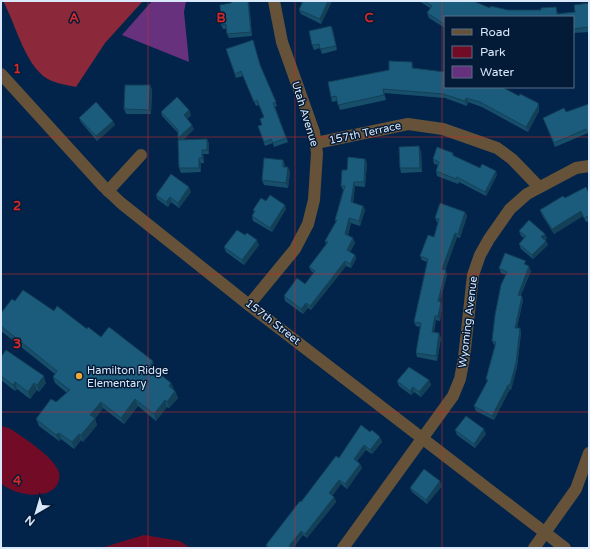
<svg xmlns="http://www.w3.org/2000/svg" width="590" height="549" viewBox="0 0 590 549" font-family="'Varela Round',sans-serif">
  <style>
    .green { fill: #720c26 }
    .forest { fill: #8b2839 }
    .water { fill: #67317e }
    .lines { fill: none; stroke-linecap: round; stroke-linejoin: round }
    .street { stroke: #655238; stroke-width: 12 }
    .wall { fill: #174f6b }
    .shaded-wall { fill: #134057 }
    .building { fill: #1b5c7c; stroke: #134057 }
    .grid { fill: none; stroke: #d62828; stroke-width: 1; stroke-opacity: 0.55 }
    .poi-dot { fill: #eda83b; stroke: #041b37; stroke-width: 1.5 }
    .labels { text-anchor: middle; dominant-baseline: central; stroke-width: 3; stroke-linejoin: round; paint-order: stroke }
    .street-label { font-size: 11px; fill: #d9e8fb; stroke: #041b37 }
    .poi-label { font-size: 11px; fill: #d9e8fb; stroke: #041b37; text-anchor: start }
    .grid-label { font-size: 13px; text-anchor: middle; font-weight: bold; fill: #d62828; stroke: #041b37; stroke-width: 3; stroke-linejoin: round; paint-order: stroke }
  </style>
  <rect width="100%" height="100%" fill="#02244b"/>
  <g class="green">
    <path d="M1,426L9,428C23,437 52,456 58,470C61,475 59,481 57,485C47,501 13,495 1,483Z"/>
    <path d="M144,535L180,541L190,548H101Z"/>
  </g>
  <path class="forest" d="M3,1H143L105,43L76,87C68,85 59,84 52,81C26,71 16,24 3,1Z"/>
  <path class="water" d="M152,1H186L184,12L189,62L122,35Z"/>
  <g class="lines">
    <g class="street">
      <path d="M1,74L103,186L121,203L249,305L565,548"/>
      <path d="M316,143L408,124L443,129L497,148L512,159L539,187"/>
      <path d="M108,191L141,155"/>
      <path d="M249,305L295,249L308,224L314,200L317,153L314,132L282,42L274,1"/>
      <path d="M343,548L453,396L460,379L464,358L473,275L480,255L489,239L510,209L527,194L576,168L589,166"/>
      <path d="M534,548L576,489L589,453"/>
    </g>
  </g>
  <g class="wall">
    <path d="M232,1H249V2L252,36L229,38L227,34V29H223L221,25Z"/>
    <path d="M301,1H332L321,24L301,14L299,10L302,3L301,2Z"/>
    <path d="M419,1H463L465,2L490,8L508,10L558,12V14L575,12L589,3V32L573,33V17H445V28L429,18L427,13L430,8Z"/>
    <path d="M331,26L333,30L337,50L322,54L320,48L314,50L312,45Z"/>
    <path d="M254,45L261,68L277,106L275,107L288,142L274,147L273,143L265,146L258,126L262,125L264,117L259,105L256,106L243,76L236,78L226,49Z"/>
    <path d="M412,62L413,68L445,87L519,96L538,103L539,108V111L528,132L482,107L468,102L467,106L445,98L384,93L386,100L340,110L337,101L332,102L331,97L389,70Z"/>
    <path d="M150,85L152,90L151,114H126L124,109Z"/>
    <path d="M589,104V136L588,133L555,147L545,122L566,112Z"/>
    <path d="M189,110L191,115L187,119L194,129L183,140L207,139L209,144V154H203L204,163H201V172L181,173L179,168L178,133L162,116L161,112Z"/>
    <path d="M79,118L115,125L97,141L81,122Z"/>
    <path d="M421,151L422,172L401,173L400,168Z"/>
    <path d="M453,153L454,156L480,168L497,175L486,196L459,182L458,184L437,176L436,171L438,165L434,164L433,159Z"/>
    <path d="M365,159L367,163L365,187L355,186L353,203L363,206L365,210L360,226L351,223L348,235L353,238L355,243L350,252L355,255L356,259L351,268L346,266L311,310L308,308L303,314L285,301L284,296L305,284L314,273L311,271L309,267L326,244L325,241L336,222L335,220L343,190L341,186L347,170Z"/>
    <path d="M283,160L285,165V167L290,172L288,188L264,185L262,180Z"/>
    <path d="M191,192L179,208L171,202L168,207L157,199L156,195Z"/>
    <path d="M589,193V221L586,222L583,216L554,234L542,215L540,210L565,198Z"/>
    <path d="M266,201L286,209L272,232L253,221L252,216L254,212L253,210Z"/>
    <path d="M465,212L467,216L460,238L457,237L445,270L447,275L440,301L442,306L440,321L436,320L434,332L441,338L437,361L417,357L416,353L420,327L416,326L414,322L427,262L422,260L420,256L434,237L438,223L437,222L435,218Z"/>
    <path d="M519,231L547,238L545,240L548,245L533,259L521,249L519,244L524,238L521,236Z"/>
    <path d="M245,235L259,245L244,265L226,252L224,247Z"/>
    <path d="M527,266L531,271L521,295L523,300L517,328H520L521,333L517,367L511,390L510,389L494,420L476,411L474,406L487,382L486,379L495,346L492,341L506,275L501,273L499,268Z"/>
    <path d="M15,301L54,311L101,337L155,368L154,370L175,391L178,398L169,408L167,407L156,421L138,406L124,424L103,408L95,419L97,425L83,442L81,440L74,449L61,439L59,441L39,426L36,419L67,393L55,383L53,377L55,374L1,331V313Z"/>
    <path d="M1,357L46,383L39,392L37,390L30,399L17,389L15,391L1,380Z"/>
    <path d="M429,380L431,385L421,397L414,392L411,395L399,386L397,381Z"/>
    <path d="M361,425L382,442L372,454L366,450L357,461L360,464L362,468L347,489L341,484L332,496L334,497L336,502L307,538L303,535L293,548H267L266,545L339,458Z"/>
    <path d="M455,430L486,434L475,448L457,435Z"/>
    <path d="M442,486L427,504L412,492L410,488Z"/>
  </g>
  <g class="shaded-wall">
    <path d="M248,1H249V2L252,36L251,32Z"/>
    <path d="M328,1H332L321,24L320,19Z"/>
    <path d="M331,26L333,30L337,50Z"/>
    <path d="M150,85L152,90L151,114L149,110Z"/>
    <path d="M466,98L468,102L467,106L465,101Z"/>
    <path d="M538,103L539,108V111L528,132L526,127Z"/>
    <path d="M189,110L191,115L185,120L184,115Z"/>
    <path d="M113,121L115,125L97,141L96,136Z"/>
    <path d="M192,125L194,129L180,143L178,138Z"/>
    <path d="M207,139L209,144V154L207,150Z"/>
    <path d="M419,146L421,151L422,172L420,168Z"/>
    <path d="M202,150L203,154L204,163L202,158Z"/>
    <path d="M199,158L201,163V172L199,168Z"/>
    <path d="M365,159L367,163L365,187L364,182Z"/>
    <path d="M283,160L285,165L284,171L283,167Z"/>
    <path d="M288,167L290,172L288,188L286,183Z"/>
    <path d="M496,171L497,175L486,196L485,192Z"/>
    <path d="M354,182L355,186L352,206L351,202Z"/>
    <path d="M189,187L191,192L179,208L178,203Z"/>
    <path d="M170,197L171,202L168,207L166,202Z"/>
    <path d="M285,205L286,209L272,232L270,228Z"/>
    <path d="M363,206L365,210L360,226L359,221Z"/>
    <path d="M581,211L583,216L554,234L552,229Z"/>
    <path d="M465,212L467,216L460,238L458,234Z"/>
    <path d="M349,218L351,223L347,238L345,234Z"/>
    <path d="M455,233L457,237L444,274L442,269Z"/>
    <path d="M545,234L547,238L543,241L541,237Z"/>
    <path d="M353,238L355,243L348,255L347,250Z"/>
    <path d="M257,240L259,245L244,265L242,260Z"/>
    <path d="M546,241L548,245L533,259L532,255Z"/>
    <path d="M355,255L356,259L351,268L350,264Z"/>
    <path d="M345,261L346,266L311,310L310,306Z"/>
    <path d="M529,266L531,271L519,299L518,295Z"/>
    <path d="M446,270L447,275L439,306L438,301Z"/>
    <path d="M522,296L523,300L516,332L515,328Z"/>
    <path d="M441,302L442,306L440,321L438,316Z"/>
    <path d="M306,303L308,308L303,314L301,309Z"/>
    <path d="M435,316L436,320L433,336L432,332Z"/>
    <path d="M520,328L521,333L517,367L511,390L510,385Z"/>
    <path d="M439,333L441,338L437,361L436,356Z"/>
    <path d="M153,361L155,368L152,373L150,366Z"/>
    <path d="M44,376L46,383L39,392L37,385Z"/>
    <path d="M429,380L431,385L421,397L419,392Z"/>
    <path d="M15,382L17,389L15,391L13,385Z"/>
    <path d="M34,383L37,390L30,399L28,392Z"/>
    <path d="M171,383L174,389L169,386Z"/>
    <path d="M508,385L510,389L494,420L492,416Z"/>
    <path d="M413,387L414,392L411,395L410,391Z"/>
    <path d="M175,391L178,398L169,408L167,402Z"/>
    <path d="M135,399L138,406L124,424L121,418Z"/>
    <path d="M165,400L167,407L156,421L154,414Z"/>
    <path d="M101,402L103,408L95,419L97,425L83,442L81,435L90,415Z"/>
    <path d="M484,429L486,434L475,448L474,444Z"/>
    <path d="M59,433L61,439L59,441L56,435Z"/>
    <path d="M79,434L81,440L74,449L72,442Z"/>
    <path d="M380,437L382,442L372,454L370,450Z"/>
    <path d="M364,445L366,450L355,463L354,459Z"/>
    <path d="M360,464L362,468L347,489L345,484Z"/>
    <path d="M339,480L341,484L330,498L329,493Z"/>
    <path d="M440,481L442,486L427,504L426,500Z"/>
    <path d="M334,497L336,502L307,538L305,534Z"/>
    <path d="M301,531L303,535L293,548H290L289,546Z"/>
  </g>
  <g class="building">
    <path d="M232,1H248L251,32L227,34L226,24L221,25L220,5L231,3Z"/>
    <path d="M303,1H328L320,19L299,10Z"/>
    <path d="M424,1H463L465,2L466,1H473L490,8V6L508,10H541V8L556,7L557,14L575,12L574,5L589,3V27L573,29V17H445L444,24L427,13L432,6Z"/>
    <path d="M331,26L336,46L320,49L319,44L312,45L309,31Z"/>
    <path d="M253,40L260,65L276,102L273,103L286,138L273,143L271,139L264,142L258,126L262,125L260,119L264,117L257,100L254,102L241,71L235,74L226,49Z"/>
    <path d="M389,61L412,62V68L445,72V87H502L519,96L520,94L538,103V106L526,127L480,102L466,98L465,101L443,94L383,89L384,95L338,105L336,96L331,97L328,82L389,70Z"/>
    <path d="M125,85H150L149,110L124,109Z"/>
    <path d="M177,97L189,110L184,115L192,125L178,138V130L161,112Z"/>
    <path d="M96,102L113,121L96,136L79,118Z"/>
    <path d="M589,104V131L588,132L586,129L554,143L543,118L564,108L566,112Z"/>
    <path d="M207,139V150H202V158H199V168H179L178,140Z"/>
    <path d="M419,146L420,168H400L399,147Z"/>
    <path d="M437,147L453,153L452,155L480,168L482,164L496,171L485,192L457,177L456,179L436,171L439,162L433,159Z"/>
    <path d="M348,157L365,159L364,182H354L351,202L363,206L359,221L349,218L345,234L353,238L347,250L355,255L350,264L345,261L310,306L306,303L301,309L284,296L297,278L305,284L315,271L309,267L328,242L325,241L337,220H335L345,186H341L342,170H347Z"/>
    <path d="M264,158L283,160V167H288L286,183L262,180Z"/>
    <path d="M171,174L189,187L178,203L170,197L166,202L156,195Z"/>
    <path d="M586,187L589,193V216L584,218L581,211L552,229L540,210L563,196L565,198Z"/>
    <path d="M270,195L285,205L270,228L252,216L255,211L253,210L261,198L266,201Z"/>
    <path d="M440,203L465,212L458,234L455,233L442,269L446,270L438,301L441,302L438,316H435L432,332L439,333L436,356L416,353L421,323L414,322L428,259L420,256L428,235L434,237L439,219L435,218Z"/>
    <path d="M529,220L545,234L541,237L546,241L532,255L519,244L526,236L519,231Z"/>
    <path d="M237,230L245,235L247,233L257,240L242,260L224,247Z"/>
    <path d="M505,253L526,261L524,264L529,266L518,295L522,296L515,328H520L516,363L510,385H508L492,416L474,406L488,380L486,379L496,342L492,341L495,315L501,285L507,272L499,268Z"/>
    <path d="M23,290L54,311L57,306L87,329L88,327L101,337L109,327L153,361L150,366L171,383L169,386L175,391L167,402L165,400L154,414L135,399L121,418L101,402L90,415L95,418L81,435L79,434L72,442L59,433L56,435L36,419L51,399L56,402L70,390L53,377L57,371L1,326V313L12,299L15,301Z"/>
    <path d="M6,350L44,376L37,385L34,383L28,392L15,382L13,385L1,376V357Z"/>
    <path d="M409,367L429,380L419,392L413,387L410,391L397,381Z"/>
    <path d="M466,416L484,429L474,444L455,430Z"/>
    <path d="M361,425L370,432L372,430L380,437L370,450L364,445L354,459L360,464L345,484L339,480L329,493L334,497L305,534L301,531L289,546L292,548H270L266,545L300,501L301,502L336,456L339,458Z"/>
    <path d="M424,469L440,481L426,500L410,488Z"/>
  </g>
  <path class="grid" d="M148,1V548M295,1V548M442,1V548M1,137H589M1,274H589M1,412H589"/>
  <circle class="poi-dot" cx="79" cy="376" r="4"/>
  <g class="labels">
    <g class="street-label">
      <text transform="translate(305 114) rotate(73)">Utah Avenue</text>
      <text transform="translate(365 133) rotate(-12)">157th Terrace</text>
      <text transform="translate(273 322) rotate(38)">157th Street</text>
      <text transform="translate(468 322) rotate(-83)">Wyoming Avenue</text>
    </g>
    <g class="poi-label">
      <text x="87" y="370">Hamilton Ridge<tspan x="87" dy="13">Elementary</tspan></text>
    </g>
  </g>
  <g class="grid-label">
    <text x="74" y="22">A</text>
    <text x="221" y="22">B</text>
    <text x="369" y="22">C</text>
    <text x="17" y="73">1</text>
    <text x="17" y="210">2</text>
    <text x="17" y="348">3</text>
    <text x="17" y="485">4</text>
  </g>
  <rect width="590" height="549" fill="none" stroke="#d9e8fb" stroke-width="4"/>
  <rect x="444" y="16" width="130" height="72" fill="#041b37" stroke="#596d85"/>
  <rect x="452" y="29" width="20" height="6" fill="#655238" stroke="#596d85"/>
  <text x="480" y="36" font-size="12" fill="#d9e8fb">Road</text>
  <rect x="452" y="46" width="20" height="12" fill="#720c26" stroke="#596d85"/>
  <text x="480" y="56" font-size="12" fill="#d9e8fb">Park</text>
  <rect x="452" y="66" width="20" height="12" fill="#67317e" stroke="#596d85"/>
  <text x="480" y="76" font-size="12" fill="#d9e8fb">Water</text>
  <g transform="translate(36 513) rotate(218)" stroke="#041b37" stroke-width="3" paint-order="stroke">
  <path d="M0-3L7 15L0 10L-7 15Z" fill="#d9e8fb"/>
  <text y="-6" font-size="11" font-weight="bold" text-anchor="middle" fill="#d9e8fb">N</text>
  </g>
</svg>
